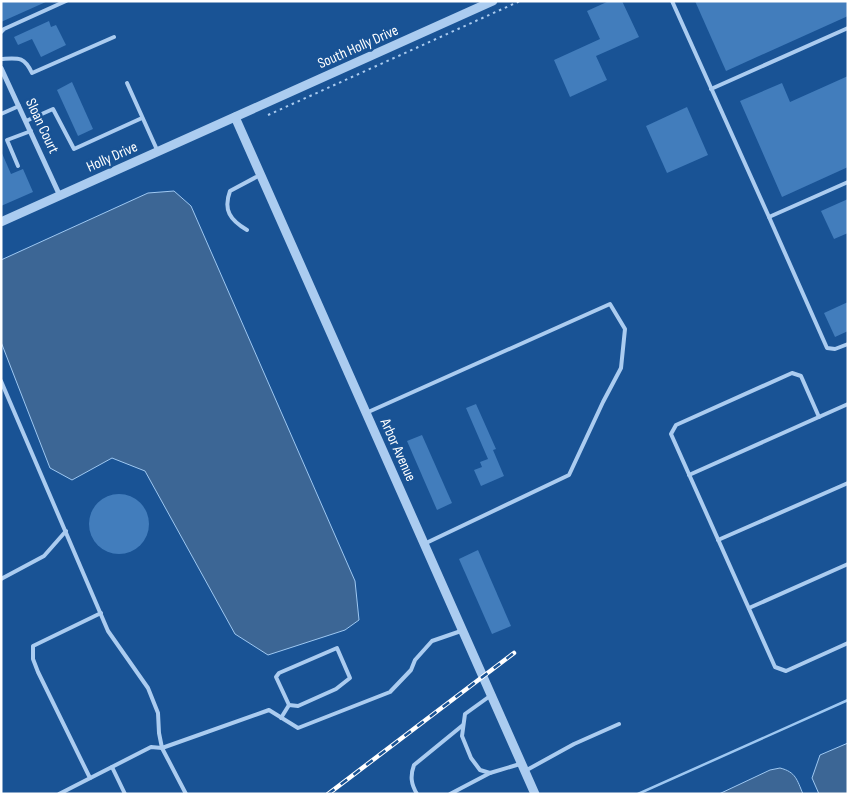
<svg xmlns="http://www.w3.org/2000/svg" width="849" height="795" viewBox="0 0 849 795" font-family="'Sofia Sans Condensed',sans-serif">
  <style>
    .water { fill: #3c6695; stroke: #9ec8f2 }
    .lines { fill: none; stroke-linecap: round; stroke-linejoin: round }
    .stream { stroke: #9ec8f2; stroke-width: 2.5 }
    .building { fill: #427dbc }
    .path { stroke: #abccf0; stroke-width: 2; stroke-dasharray: 2.5 4; stroke-linecap: butt }
    .service { stroke: #abccf0; stroke-width: 4 }
    .minor { stroke: #abccf0; stroke-width: 5 }
    .tertiary { stroke: #abccf0; stroke-width: 9 }
    .rail-casing { stroke: #fff; stroke-width: 4.5 }
    .rail { stroke: #195395; stroke-width: 2.5; stroke-dasharray: 8; stroke-linecap: butt }
    .labels { text-anchor: middle; dominant-baseline: central; stroke-width: 5; stroke-linejoin: round; paint-order: stroke }
    .street-label { font-size: 15px; fill: #fff; stroke: #195395 }
  </style>
  <rect width="100%" height="100%" fill="#195395"/>
  <g class="water">
    <path d="M174,191L191,206L355,581L359,620L345,630L268,655L235,634L145,471L112,458L72,480L50,468L1,342V260L148,193Z"/>
    <path d="M848,743V794H819L812,778L820,755Z"/>
    <path d="M780,768C796,772 797,780 803,794H719L770,770Z"/>
  </g>
  <g class="lines">
    <path class="stream" d="M638,794L848,700"/>
  </g>
  <g class="building">
    <path d="M1,1H48L1,22Z"/>
    <path d="M609,1H622L639,37L596,56L607,80L570,97L554,60L600,39L587,11Z"/>
    <path d="M695,1H848V16L726,71Z"/>
    <path d="M49,21L51,27L56,25L66,45L41,57L32,39L18,45L14,37Z"/>
    <path d="M848,76V167L782,197L740,101L782,83L790,102Z"/>
    <path d="M72,82L93,129L78,136L57,90Z"/>
    <path d="M687,107L708,155L667,173L646,126Z"/>
    <path d="M1,151L11,174L23,169L33,192L1,206Z"/>
    <path d="M848,199V233L834,239L821,211Z"/>
    <path d="M848,302V331L835,337L824,313Z"/>
    <path d="M476,404L496,449L493,450L504,476L481,486L474,470L482,467L480,462L488,459L466,408Z"/>
    <path d="M422,435L452,503L437,510L407,441Z"/>
    <circle cx="119" cy="524" r="30"/>
    <path d="M478,550L511,626L492,634L459,559Z"/>
  </g>
  <g class="lines">
    <path class="path" d="M268,115L520,1"/>
    <g class="service">
      <path d="M672,1L769,217L848,182"/>
      <path d="M1,32L4,29L66,1"/>
      <path d="M1,59C18,58 24,56 32,73L114,37"/>
      <path d="M127,83L158,152"/>
      <path d="M711,89L848,28"/>
      <path d="M1,114L19,106"/>
      <path d="M26,121L53,109L74,149L142,118"/>
      <path d="M18,166L7,140L31,131"/>
      <path d="M769,217L827,348L835,349L848,344"/>
      <path d="M247,230C230,220 223,210 230,191L260,175"/>
      <path d="M1,381L108,631L148,688L158,713L159,733L162,748L269,710L298,728L390,692L411,670L415,660L432,641L461,631"/>
      <path d="M366,413L610,304L625,329L621,368L603,402L569,475L424,544"/>
      <path d="M819,417L801,376L792,373L676,425L671,434L775,667L786,671L848,643"/>
      <path d="M689,475L848,404"/>
      <path d="M718,540L848,483"/>
      <path d="M1,579L44,556L66,531"/>
      <path d="M749,608L848,564"/>
      <path d="M337,648L350,678L336,689L298,706L289,705L276,677L279,673Z"/>
      <path d="M490,696L465,714L462,736L471,758L480,770L490,773L520,764"/>
      <path d="M281,718L289,705"/>
      <path d="M112,767L125,794"/>
      <path d="M525,771L574,744L619,724"/>
      <path d="M90,778L38,672L33,659V646L101,613"/>
      <path d="M59,794L151,747L162,748L186,794"/>
      <path d="M417,794C411,784 410,776 414,765L463,725"/>
      <path d="M450,794L490,773"/>
    </g>
    <path class="minor" d="M1,68L60,196"/>
    <g class="tertiary">
      <path d="M235,117L535,794"/>
      <path d="M1,222L493,1"/>
    </g>
    <g class="rail-casing">
      <path id="rail" d="M328,794L514,653"/>
    </g>
    <use href="#rail" class="rail"/>
  </g>
  <g class="labels">
    <g class="street-label">
      <text transform="translate(358 47) rotate(-24)">South Holly Drive</text>
      <text transform="translate(42 126) rotate(65)">Sloan Court</text>
      <text transform="translate(112 157) rotate(-24)">Holly Drive</text>
      <text transform="translate(398 450) rotate(66)">Arbor Avenue</text>
    </g>
  </g>
  <rect width="849" height="795" fill="none" stroke="#ffffff" stroke-width="5"/>
</svg>
